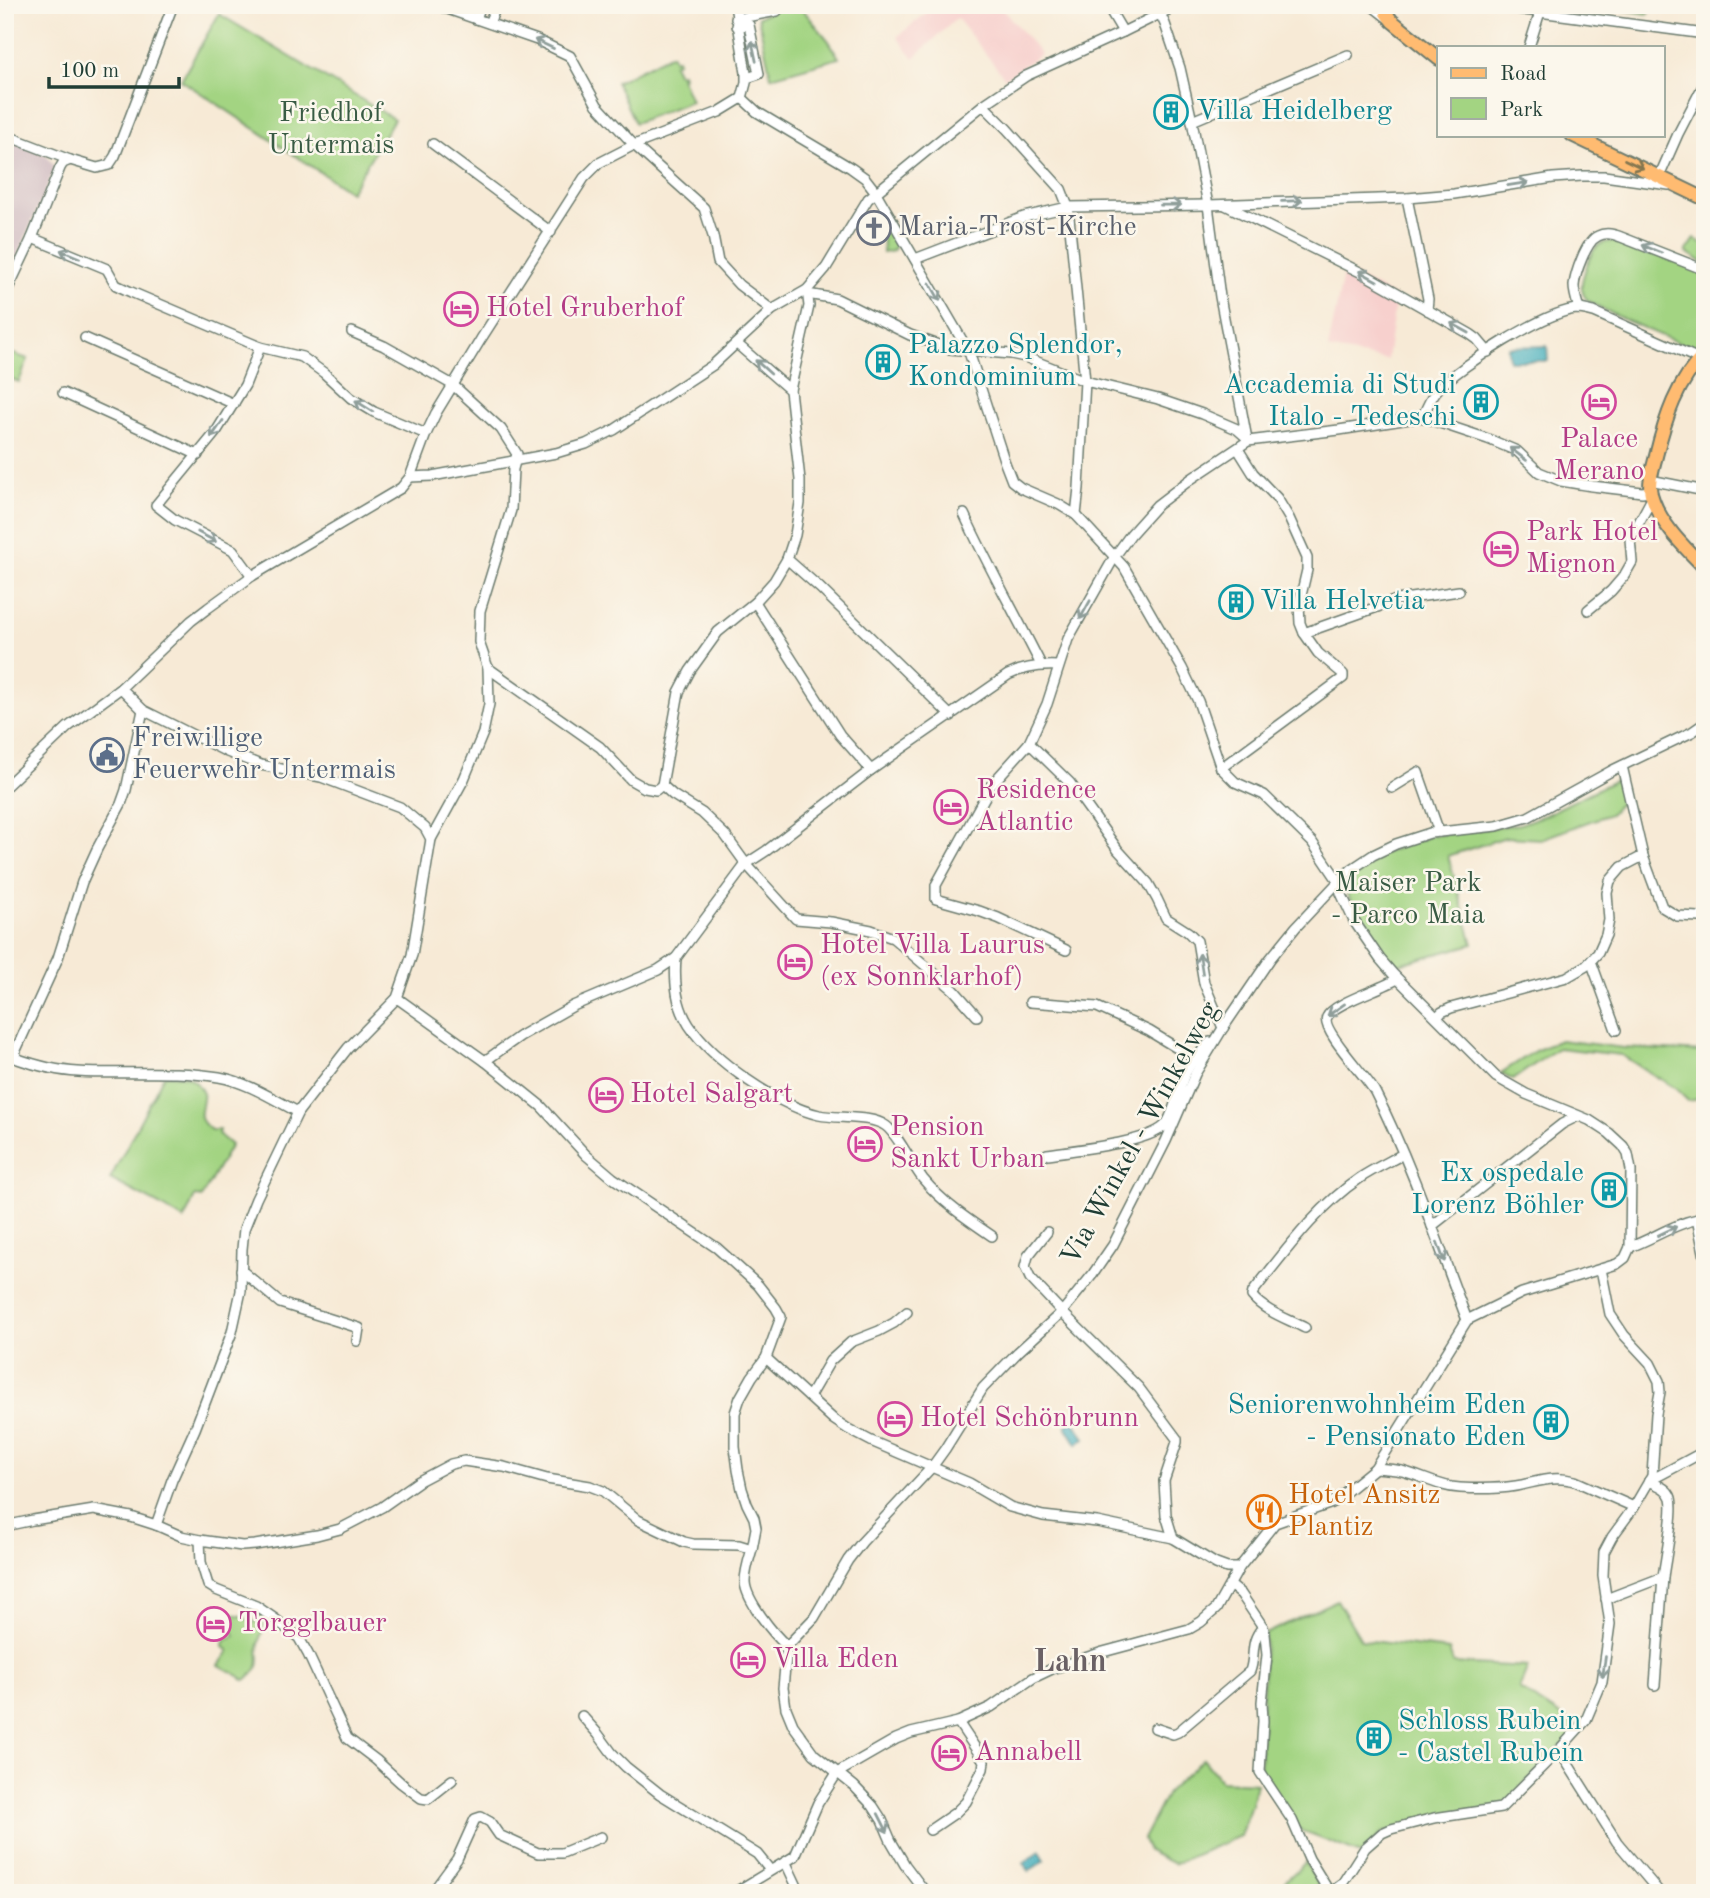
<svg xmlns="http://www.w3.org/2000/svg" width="1710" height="1898" viewBox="0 0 1710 1898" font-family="'Old Standard TT',serif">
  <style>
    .built { fill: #f7d0cd }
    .industrial { fill: #d2bec3 }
    .green { fill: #a3d482; stroke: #61885b; stroke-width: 2 }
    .water { fill: #3dabba; stroke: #2e7477; stroke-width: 2 }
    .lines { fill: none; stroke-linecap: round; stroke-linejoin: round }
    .minor-casing { stroke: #6b7a6d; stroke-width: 12 }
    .major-casing { stroke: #6b7a6d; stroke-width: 16 }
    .minor { stroke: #fff; stroke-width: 9 }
    .major { stroke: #ffbb71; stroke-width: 12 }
    .oneway { stroke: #8f9e9a }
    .oneway2 { stroke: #84764f }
    .labels { text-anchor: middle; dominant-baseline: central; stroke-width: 5; stroke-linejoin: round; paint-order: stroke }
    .culture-label { font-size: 28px; fill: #0d838f; stroke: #fbf7ec; text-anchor: start }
    .park-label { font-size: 28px; fill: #395b44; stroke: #fbf7ec }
    .worship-label { font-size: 28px; fill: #5b616d; stroke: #fbf7ec; text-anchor: start }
    .hotel-label { font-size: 28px; fill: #b23c85; stroke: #fbf7ec; text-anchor: start }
    .service-label { font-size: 28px; fill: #4e5e75; stroke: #fbf7ec; text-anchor: start }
    .street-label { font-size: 28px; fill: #1f3d34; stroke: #fbf7ec }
    .food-label { font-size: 28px; fill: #c56008; stroke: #fbf7ec; text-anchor: start }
    .quarter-label { font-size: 32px; font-weight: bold; fill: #6a6165; stroke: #fbf7ec }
  </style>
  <rect width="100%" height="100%" fill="#fbf7ec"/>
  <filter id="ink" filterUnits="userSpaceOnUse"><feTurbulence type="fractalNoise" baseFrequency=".0143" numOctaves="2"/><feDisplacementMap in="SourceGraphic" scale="14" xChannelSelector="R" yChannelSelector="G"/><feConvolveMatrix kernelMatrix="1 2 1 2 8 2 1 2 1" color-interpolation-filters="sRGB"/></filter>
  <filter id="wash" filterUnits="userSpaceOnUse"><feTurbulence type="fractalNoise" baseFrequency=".00686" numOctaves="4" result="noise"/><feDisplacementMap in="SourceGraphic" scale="28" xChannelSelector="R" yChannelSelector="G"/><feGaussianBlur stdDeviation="1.57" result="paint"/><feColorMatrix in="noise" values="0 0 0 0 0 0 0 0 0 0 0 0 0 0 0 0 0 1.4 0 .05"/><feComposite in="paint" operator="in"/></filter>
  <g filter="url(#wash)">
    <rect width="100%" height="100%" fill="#f7ead6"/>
    <g class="built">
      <path d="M936,5H999L1041,54L1005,78L957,18L914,58L897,37Z"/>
      <path d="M1344,270L1396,297L1387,360L1328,349Z"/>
    </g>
    <path class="industrial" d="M5,139L46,155L53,164V172L5,286Z"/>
    <g class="green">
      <path d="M785,5H799L829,41L839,58L771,77L758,17Z"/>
      <path d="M1590,5H1650L1649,14Z"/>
      <path d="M219,14L394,119L350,192L181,80Z"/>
      <path d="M671,54L674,60L677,59L678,62L673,64L678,74L682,73L683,76L681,77L691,101L635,123L616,82Z"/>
      <path d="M886,217L899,239L893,251L883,253L882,218Z"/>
      <path d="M1695,239L1705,246V264L1686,252Z"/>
      <path d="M1612,241L1638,249L1640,247L1705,273V345L1698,351C1680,343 1591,308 1585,297C1578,287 1584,275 1587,265C1593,250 1594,244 1612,241Z"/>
      <path d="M5,351L28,359L19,382L5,377Z"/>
      <path d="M1616,780L1623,800L1610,814L1541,839L1506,837L1448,856L1473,944L1392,966L1359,919L1341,881L1373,857L1430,836L1520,824L1545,815Z"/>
      <path d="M1560,1040L1624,1048L1705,1052V1098L1688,1101L1675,1088L1621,1055L1558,1048L1512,1080L1501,1073L1535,1051Z"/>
      <path d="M164,1075C179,1075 191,1074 200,1088C203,1093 204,1094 203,1099C201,1115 196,1118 211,1130H219L218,1134L231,1145L201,1198L195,1196L184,1220L165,1208L110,1179Z"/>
      <path d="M1337,1600L1361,1640L1449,1650L1453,1663L1528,1667L1519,1689L1567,1720L1580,1727L1501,1808L1463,1813L1382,1833L1361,1854L1296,1829L1260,1772L1265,1634Z"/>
      <path d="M260,1612L267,1615C267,1625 262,1629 260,1638C254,1660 268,1662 246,1680L219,1665L229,1651L223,1646L226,1640L235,1636L231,1626V1616L233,1614L242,1616L254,1623Z"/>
      <path d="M1203,1759L1221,1781L1256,1783L1251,1805L1240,1836L1174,1864L1148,1851L1143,1839L1168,1791Z"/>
      <path d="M1306,1862L1319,1886L1318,1893H1272Z"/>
    </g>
    <g class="water">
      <path d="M1547,346L1548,361H1509L1508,347Z"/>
      <path d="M1073,1421L1085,1438L1077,1444L1066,1426Z"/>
      <path d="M1040,1851L1045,1860L1029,1871L1024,1863Z"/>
    </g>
  </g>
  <g filter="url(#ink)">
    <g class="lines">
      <g class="minor-casing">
        <g id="minor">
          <path d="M436,5L537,40L570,56L597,105L634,145L704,208L713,236L718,262L739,285L772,310"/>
          <path d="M1107,5L1123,32"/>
          <path d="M1156,5L1165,24L1180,68L1192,121L1208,205L1220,297L1247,439"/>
          <path d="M1371,5L1389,19"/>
          <path d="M1487,5L1705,34"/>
          <path d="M476,19L481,5"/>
          <path d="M736,19L777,11L782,5"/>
          <path d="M489,23L496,7L506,5"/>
          <path d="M737,26L749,25L759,74L747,78"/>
          <path d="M1529,47L1540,12"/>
          <path d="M983,105L1007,129L1061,189L1068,207L1085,381L1079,488L1076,515"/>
          <path d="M1192,121L1348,55"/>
          <path d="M5,135L70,160L97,168L109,165L115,156L173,5"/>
          <path d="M433,144L551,232"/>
          <path d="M1659,177L1678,134L1705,82"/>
          <path d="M1407,198L1428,299L1427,310"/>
          <path d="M1225,205L1364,274L1470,334L1477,339L1488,352"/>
          <path d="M32,238L107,269L116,285L131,292L260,347L302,357L324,373L351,398L374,412L426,434"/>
          <path d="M915,259L1024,217L1068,207L1208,205L1407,198L1454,194L1553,178L1582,176H1604L1669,185"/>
          <path d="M807,290L809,306L790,390L800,480V503L795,535L787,559L774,581L755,602L718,632L690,671L679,692L662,785L673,795L702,813L725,835L746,864L796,919L831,922L871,930L893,938L954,990L977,1016"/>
          <path d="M807,294L837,299L910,335L950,349L1011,354L1025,357L1085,381L1158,399L1202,414L1237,429L1245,436L1248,441"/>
          <path d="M5,295L32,238L60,168L63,163L70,160"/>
          <path d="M1579,309C1577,302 1574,293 1574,286C1575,274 1586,241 1598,236C1605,232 1614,234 1621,237L1705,270"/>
          <path d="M85,338L234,404"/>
          <path d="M737,344L790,390"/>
          <path d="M63,393L198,455"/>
          <path d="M1422,417C1427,408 1431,396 1438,389C1460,366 1547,310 1578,309C1583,309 1589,311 1594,312L1699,359"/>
          <path d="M1238,449L1253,473L1277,498L1289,518L1307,558V570L1299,604L1300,623L1304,633L1397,600L1459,591"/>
          <path d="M410,477L432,476L556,453L586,444L614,430L713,365L772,310L807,290L826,268L868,199L983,105L1026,76L1123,32L1178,5"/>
          <path d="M1650,480L1705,491"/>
          <path d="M964,514C988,566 1016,615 1041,665"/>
          <path d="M787,559L820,588L951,716"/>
          <path d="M252,576L233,550L175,520L156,505L216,432L245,385L260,347"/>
          <path d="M755,602L840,735L871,770"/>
          <path d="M1588,610L1611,591L1624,576L1632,562L1630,539L1650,502L1653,500"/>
          <path d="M488,668L600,747L631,780L645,788L656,790L662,785"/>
          <path d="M121,688L143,710L227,752L261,765L321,777L400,807L425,828L431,839"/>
          <path d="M143,710L126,790L121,804L97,849L82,882L58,958L16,1050L15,1058C35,1065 57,1071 78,1072C126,1075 172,1069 219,1077C247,1082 273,1099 298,1112"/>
          <path d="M1029,743L1070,783L1118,850L1148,883L1157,899L1166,918L1188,932L1197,941L1204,983L1223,1028"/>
          <path d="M1622,766L1643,856L1662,907L1677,916L1700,917"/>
          <path d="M1221,768L1343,678V674L1318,653L1304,633"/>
          <path d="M5,787L68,727L121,688L191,621L208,608L252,576L401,488L410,477L426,434L436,413L481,339L584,178L599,163L634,145L719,112L742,98L746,83V73L735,5"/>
          <path d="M1392,788L1418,772L1439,832"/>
          <path d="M1066,950L998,918L979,911L936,899V885L992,784L1029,743L1047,704L1068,639L1115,556L1131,534L1157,505L1191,479L1248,441L1339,430L1422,417L1488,439L1517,451L1539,472L1561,481L1592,486L1642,492L1650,491"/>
          <path d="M676,958C674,982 676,1005 689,1025C713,1061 777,1105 819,1115C838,1119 871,1115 886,1126C898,1135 912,1165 923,1179C942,1202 967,1219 992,1236"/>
          <path d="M1591,961L1616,1030"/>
          <path d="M1397,979C1382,989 1333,1003 1327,1017C1320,1030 1368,1078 1375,1092C1412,1165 1438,1244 1467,1320"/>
          <path d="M397,998L485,1061L520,1036L573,1006L658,970L676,958L746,864L766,851L871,770L1008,675C1024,667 1040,665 1058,666"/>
          <path d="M1030,1002L1097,1007L1149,1031L1195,1059"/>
          <path d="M1437,1017L1442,1012L1451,1008L1567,977L1586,966L1598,953L1606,935L1609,920L1607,893L1610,881L1622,867L1643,856"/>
          <path d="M485,1061L541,1106L586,1155L613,1178L717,1248L758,1285L776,1308L781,1317L766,1358L752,1377L740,1398L735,1413V1447L738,1470L742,1489L747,1504L754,1518L756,1528L752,1549"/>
          <path d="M1041,1157L1047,1154C1072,1150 1154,1143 1167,1123C1176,1108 1178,1088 1186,1072C1192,1061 1201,1052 1210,1042"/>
          <path d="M1697,1219L1705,1257"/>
          <path d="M1432,1226L1562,1124L1578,1116"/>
          <path d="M1047,1232L1028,1256L1025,1267L1030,1278L1062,1312L1139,1388L1177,1439V1442L1164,1481L1166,1515L1173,1538"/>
          <path d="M1630,1247C1655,1238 1678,1221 1705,1218"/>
          <path d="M241,1270L280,1303L359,1328L357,1341"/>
          <path d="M1305,1328C1288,1319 1264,1311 1252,1296L1253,1292C1284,1253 1318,1206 1360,1178C1373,1169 1389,1162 1403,1154"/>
          <path d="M766,1358L833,1419L848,1429L871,1441L969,1483L1010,1507L1043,1516L1097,1522L1173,1538L1216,1564L1227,1568H1239"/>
          <path d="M809,1397L830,1361L851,1342L879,1331L894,1323L907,1312"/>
          <path d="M1375,1468C1384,1469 1393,1469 1402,1471C1422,1476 1439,1487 1460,1488C1479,1489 1498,1489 1516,1486C1538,1482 1552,1475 1575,1481L1634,1507"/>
          <path d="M1649,1481L1705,1451"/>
          <path d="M156,1525L172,1480L195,1429L232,1332L241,1291L242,1249L244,1229L256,1199L298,1112L348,1048L397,998L412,955L431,839L464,779L483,733L489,704L488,668L479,642L480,611L511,510L513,469L517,454L501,429L453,385L384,346L352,332"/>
          <path d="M5,1526L33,1520L94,1510L131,1517L156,1525L181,1536L200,1540L242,1546L255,1545L317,1535L340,1529L382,1507L419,1481L451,1464L464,1461L504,1467L547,1479L590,1486L603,1491L638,1520L684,1542L693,1544L739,1545L752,1549C749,1559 745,1571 745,1582C746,1600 773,1634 787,1646"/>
          <path d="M200,1540L201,1562L208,1585L216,1590L256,1606L275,1619L299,1638L308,1654L347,1738L376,1760L401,1783L421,1798L428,1799L452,1780"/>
          <path d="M1230,1585L1241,1594L1263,1627L1265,1634L1267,1655L1262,1702L1263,1721L1260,1772L1292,1820L1309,1859L1330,1893"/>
          <path d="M1606,1599L1663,1577C1665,1561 1675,1512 1671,1498C1668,1488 1657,1485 1649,1481"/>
          <path d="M1655,1685L1663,1577"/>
          <path d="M582,1716L598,1734L612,1753L626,1767L660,1794L757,1854L770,1870"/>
          <path d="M1155,1728L1173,1734L1178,1732L1250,1671C1256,1655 1249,1642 1263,1627"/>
          <path d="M1559,1750L1617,1842L1660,1893"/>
          <path d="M930,1830L955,1813L966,1802L983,1769L984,1761L958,1722"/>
          <path d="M786,1863L800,1893"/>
          <path d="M432,1893L457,1859L475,1819L481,1817L490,1822L499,1835L538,1853H562L601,1837"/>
          <path d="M734,1893L795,1856L818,1803L837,1773L896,1739L911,1733L958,1722L991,1707L1033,1678L1052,1669L1103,1652L1189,1629L1201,1622L1216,1609L1239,1568L1275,1523L1332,1503L1375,1468L1467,1320L1522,1293L1617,1264L1625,1258L1630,1247L1631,1170L1628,1154L1623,1146L1609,1133L1589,1120L1526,1094L1496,1077L1393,974L1380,959L1354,921L1341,893L1339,882L1312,842L1264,795L1235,782L1221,768L1198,701L1182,668L1124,567L1076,515L1058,504L1021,488L1012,481L1005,463L969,352L875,191L865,178L851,168L757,112L742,98"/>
          <path d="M926,1893L905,1865L891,1841L882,1820L873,1806L854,1786L814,1754L793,1725L786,1708L783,1688L787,1646L814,1618L848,1560L862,1542L932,1467L945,1449L983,1388L1018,1352L1062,1312L1093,1274L1113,1245L1166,1141L1195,1074L1223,1028L1270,959L1296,927L1341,879L1352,869L1373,855L1396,844L1430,833L1497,826L1528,817L1613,770L1692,732L1705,723"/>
          <path d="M1188,1893L1211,1891L1214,1893"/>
          <path d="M1330,1893L1342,1884L1365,1848L1382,1833L1391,1829L1434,1818L1501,1808L1559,1750L1586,1720L1602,1682L1610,1624L1603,1576L1604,1552L1612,1537L1634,1507L1652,1476L1656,1414L1660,1392L1659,1381L1650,1363L1624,1335L1610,1314L1601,1269"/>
        </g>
      </g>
      <g class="major-casing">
        <g id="major">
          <path d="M1386,5V13L1392,21L1439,59"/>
          <path d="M1572,135L1705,199"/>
          <path d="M1705,354C1677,381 1665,419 1656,456C1653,468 1648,482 1651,494C1659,523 1684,547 1705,568"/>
        </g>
      </g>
      <use href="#minor" class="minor"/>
      <use href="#major" class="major"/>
    </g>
    <defs><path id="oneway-shaft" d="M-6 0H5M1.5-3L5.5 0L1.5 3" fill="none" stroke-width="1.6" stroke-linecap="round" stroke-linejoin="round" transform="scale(1.75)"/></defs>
    <g class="oneway">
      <use href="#oneway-shaft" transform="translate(544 44) rotate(-155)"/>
      <use href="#oneway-shaft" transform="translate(754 51) rotate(-102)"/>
      <use href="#oneway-shaft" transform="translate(1518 184) rotate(-9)"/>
      <use href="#oneway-shaft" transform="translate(1292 201) rotate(-2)"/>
      <use href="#oneway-shaft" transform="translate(1171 205) rotate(-1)"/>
      <use href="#oneway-shaft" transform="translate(1652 249) rotate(-158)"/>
      <use href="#oneway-shaft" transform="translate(70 254) rotate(-157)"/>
      <use href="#oneway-shaft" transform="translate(1368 276) rotate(-151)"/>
      <use href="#oneway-shaft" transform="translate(935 292) rotate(60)"/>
      <use href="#oneway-shaft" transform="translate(1460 328) rotate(-151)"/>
      <use href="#oneway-shaft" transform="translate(763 367) rotate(-138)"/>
      <use href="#oneway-shaft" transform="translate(364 406) rotate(-148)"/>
      <use href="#oneway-shaft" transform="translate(217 429) rotate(125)"/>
      <use href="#oneway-shaft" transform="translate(1518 454) rotate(-143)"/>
      <use href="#oneway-shaft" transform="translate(207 537) rotate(28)"/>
      <use href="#oneway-shaft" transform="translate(1085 610) rotate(119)"/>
      <use href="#oneway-shaft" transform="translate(1201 964) rotate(-99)"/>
      <use href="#oneway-shaft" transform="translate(1336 1010) rotate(145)"/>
      <use href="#oneway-shaft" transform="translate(1667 1231) rotate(-26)"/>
      <use href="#oneway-shaft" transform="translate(1441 1252) rotate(70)"/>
      <use href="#oneway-shaft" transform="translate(1604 1667) rotate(98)"/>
      <use href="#oneway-shaft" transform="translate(883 1823) rotate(63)"/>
    </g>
    <use class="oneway2" href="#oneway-shaft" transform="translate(1634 164) rotate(26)"/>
  </g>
  <defs>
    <g id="building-ring" transform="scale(1.75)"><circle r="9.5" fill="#fbf7ec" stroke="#0f9aa8" stroke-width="1.5"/><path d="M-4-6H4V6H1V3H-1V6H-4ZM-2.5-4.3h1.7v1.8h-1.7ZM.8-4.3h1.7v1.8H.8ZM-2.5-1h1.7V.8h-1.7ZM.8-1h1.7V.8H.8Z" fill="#0f9aa8"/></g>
    <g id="church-ring" transform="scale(1.75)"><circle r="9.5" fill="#fbf7ec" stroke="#6b7280" stroke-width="1.5"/><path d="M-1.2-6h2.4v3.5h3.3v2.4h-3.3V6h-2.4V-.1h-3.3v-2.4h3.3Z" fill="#6b7280"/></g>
    <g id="hotel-ring" transform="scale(1.75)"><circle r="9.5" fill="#fbf7ec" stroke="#d1479c" stroke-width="1.5"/><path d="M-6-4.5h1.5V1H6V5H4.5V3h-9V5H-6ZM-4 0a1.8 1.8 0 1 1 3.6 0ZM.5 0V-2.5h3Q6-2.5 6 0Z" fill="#d1479c"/></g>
    <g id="civic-ring" transform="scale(1.75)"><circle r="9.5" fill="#fbf7ec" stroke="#5c6f8a" stroke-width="1.5"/><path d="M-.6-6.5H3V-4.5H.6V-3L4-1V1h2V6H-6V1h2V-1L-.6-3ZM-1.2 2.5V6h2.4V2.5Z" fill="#5c6f8a"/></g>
    <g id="restaurant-ring" transform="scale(1.75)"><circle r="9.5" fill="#fbf7ec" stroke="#e8710a" stroke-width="1.5"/><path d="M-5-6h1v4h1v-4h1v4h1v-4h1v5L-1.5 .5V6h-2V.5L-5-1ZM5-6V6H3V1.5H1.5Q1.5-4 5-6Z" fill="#e8710a"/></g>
  </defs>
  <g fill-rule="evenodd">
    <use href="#building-ring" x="1171" y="112"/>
    <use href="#church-ring" x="874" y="228"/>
    <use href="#hotel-ring" x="461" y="309"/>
    <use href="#building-ring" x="883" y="362"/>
    <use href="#building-ring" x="1481" y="402"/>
    <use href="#hotel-ring" x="1599" y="402"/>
    <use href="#hotel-ring" x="1501" y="549"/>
    <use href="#building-ring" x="1236" y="602"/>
    <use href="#civic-ring" x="107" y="755"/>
    <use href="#hotel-ring" x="951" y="807"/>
    <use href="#hotel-ring" x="795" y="962"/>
    <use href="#hotel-ring" x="606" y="1095"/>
    <use href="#hotel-ring" x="865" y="1144"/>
    <use href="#building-ring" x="1609" y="1190"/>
    <use href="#hotel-ring" x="895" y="1419"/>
    <use href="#building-ring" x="1551" y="1422"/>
    <use href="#restaurant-ring" x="1264" y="1512"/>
    <use href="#hotel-ring" x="214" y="1624"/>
    <use href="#hotel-ring" x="748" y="1660"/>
    <use href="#building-ring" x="1374" y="1738"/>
    <use href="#hotel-ring" x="949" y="1753"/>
  </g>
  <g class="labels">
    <g class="culture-label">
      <text x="1196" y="112">Villa Heidelberg</text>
      <text x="908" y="346">Palazzo Splendor,<tspan x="908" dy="32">Kondominium</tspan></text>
      <text x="1456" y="386" text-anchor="end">Accademia di Studi<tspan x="1456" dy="32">Italo - Tedeschi</tspan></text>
      <text x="1260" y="602">Villa Helvetia</text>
      <text x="1584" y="1174" text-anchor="end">Ex ospedale<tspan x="1584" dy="32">Lorenz Böhler</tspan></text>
      <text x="1526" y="1406" text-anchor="end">Seniorenwohnheim Eden<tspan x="1526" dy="32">- Pensionato Eden</tspan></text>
      <text x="1398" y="1722">Schloss Rubein<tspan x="1398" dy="32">- Castel Rubein</tspan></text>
    </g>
    <g class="park-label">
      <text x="331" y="114">Friedhof<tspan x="331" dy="32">Untermais</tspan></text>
      <text x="1408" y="884">Maiser Park<tspan x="1408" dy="32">- Parco Maia</tspan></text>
    </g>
    <g class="worship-label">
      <text x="898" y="228">Maria-Trost-Kirche</text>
    </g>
    <g class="hotel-label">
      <text x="486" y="309">Hotel Gruberhof</text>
      <text x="1599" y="440" text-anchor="middle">Palace<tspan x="1599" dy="32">Merano</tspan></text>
      <text x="1526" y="533">Park Hotel<tspan x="1526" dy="32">Mignon</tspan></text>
      <text x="976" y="791">Residence<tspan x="976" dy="32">Atlantic</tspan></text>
      <text x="820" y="946">Hotel Villa Laurus<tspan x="820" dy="32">(ex Sonnklarhof)</tspan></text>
      <text x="630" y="1095">Hotel Salgart</text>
      <text x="890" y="1128">Pension<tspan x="890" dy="32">Sankt Urban</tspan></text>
      <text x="920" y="1419">Hotel Schönbrunn</text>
      <text x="238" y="1624">Torgglbauer</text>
      <text x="772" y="1660">Villa Eden</text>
      <text x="974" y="1753">Annabell</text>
    </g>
    <g class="service-label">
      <text x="132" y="739">Freiwillige<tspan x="132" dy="32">Feuerwehr Untermais</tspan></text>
    </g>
    <g class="street-label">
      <text transform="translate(1141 1134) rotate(-61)">Via Winkel - Winkelweg</text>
    </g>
    <g class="food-label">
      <text x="1288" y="1496">Hotel Ansitz<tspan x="1288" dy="32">Plantiz</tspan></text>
    </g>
    <g class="quarter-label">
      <text x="1070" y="1663">Lahn</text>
    </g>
  </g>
  <rect width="1710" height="1898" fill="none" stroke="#fbf7ec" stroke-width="28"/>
  <rect x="1437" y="46" width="228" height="91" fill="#fbf7ec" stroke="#a3ada2" stroke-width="2"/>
  <rect x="1451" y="68" width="35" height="10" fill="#ffbb71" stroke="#a3ada2" stroke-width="2"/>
  <text x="1500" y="80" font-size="21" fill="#1f3d34">Road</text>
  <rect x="1451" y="98" width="35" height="21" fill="#a3d482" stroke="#a3ada2" stroke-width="2"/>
  <text x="1500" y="116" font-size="21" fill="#1f3d34">Park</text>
  <path d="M49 77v10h130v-10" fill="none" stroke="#1f3d34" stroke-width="3.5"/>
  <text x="60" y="77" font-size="21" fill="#1f3d34" stroke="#fbf7ec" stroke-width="5" paint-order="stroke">100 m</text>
</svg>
